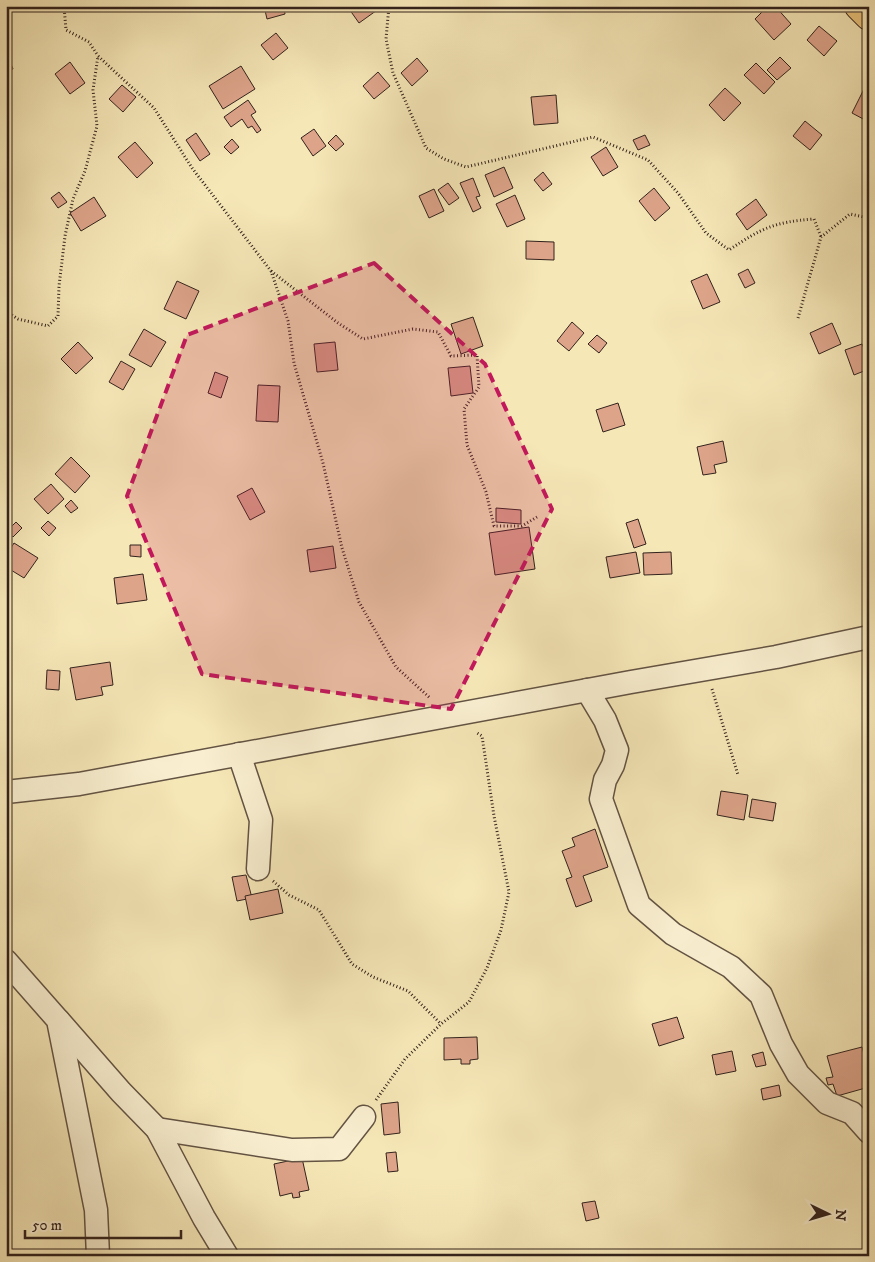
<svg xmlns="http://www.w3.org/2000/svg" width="875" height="1262" viewBox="0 0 875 1262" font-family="'IM FELL DW Pica',serif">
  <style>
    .building { fill: #dda48a; stroke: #32221c }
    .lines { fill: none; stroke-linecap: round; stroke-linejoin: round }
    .minor-casing { stroke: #635343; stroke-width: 25 }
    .primary-casing { stroke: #32221c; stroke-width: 30 }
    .path { stroke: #32221c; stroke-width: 3; stroke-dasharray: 1 2.5; stroke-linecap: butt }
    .minor { stroke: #f9efd0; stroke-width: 22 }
    .primary { stroke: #ebc47c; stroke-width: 28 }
    .marked { fill: #c2185b; fill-opacity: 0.2; stroke: #c2185b; stroke-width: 4; stroke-dasharray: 10 6; stroke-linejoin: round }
  </style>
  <rect width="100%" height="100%" fill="#f6e7b7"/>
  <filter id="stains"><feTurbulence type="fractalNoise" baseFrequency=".004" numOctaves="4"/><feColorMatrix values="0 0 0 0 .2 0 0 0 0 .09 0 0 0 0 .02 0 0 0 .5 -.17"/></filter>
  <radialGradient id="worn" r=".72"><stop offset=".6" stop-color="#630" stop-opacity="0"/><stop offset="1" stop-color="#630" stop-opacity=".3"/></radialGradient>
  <g class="building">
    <path d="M264,6H284L285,14L267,19Z"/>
    <path d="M347,6H379L380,8L359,23Z"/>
    <path d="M768,6H775L791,24L774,40L755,19Z"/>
    <path d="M819,26L837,41L824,56L807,40Z"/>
    <path d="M276,33L288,48L273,60L261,45Z"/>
    <path d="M6,51L13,69L6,72Z"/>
    <path d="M780,57L791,68L777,80L767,70Z"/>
    <path d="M417,58L428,71L412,86L401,73Z"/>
    <path d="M70,62L85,83L70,94L55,74Z"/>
    <path d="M756,63L775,82L764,94L744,75Z"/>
    <path d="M241,66L255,89L223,109L209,86Z"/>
    <path d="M378,72L390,86L374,99L363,86Z"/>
    <path d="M122,85L136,97L123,112L109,99Z"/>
    <path d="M725,88L741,103L724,121L709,105Z"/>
    <path d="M864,89L869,91L867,121L852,113Z"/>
    <path d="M556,95L558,123L534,125L531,97Z"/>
    <path d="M248,100L256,112L251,115L261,130L257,133L252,126L248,128L242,119L231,127L224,117Z"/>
    <path d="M805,121L822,135L810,150L793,136Z"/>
    <path d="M314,129L326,146L313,156L301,138Z"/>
    <path d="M196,133L210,154L200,161L186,140Z"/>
    <path d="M336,135L344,144L336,151L328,143Z"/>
    <path d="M645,135L650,145L638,150L633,140Z"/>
    <path d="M232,139L239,147L231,154L224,147Z"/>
    <path d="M135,142L153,163L137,178L118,157Z"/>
    <path d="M606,147L618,167L603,176L591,157Z"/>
    <path d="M504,167L513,188L494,197L485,175Z"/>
    <path d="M543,172L552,184L543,191L534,180Z"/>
    <path d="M473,178L480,196L476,197L481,208L473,212L460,183Z"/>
    <path d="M448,183L459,198L449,205L438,190Z"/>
    <path d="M654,188L670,208L655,221L639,201Z"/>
    <path d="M434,189L444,211L429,218L419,196Z"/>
    <path d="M59,192L67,202L58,208L51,198Z"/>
    <path d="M515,195L525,219L507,227L496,204Z"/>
    <path d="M94,197L106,216L81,231L70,213Z"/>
    <path d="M756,199L767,215L747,230L736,214Z"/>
    <path d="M526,241L554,242V260L526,259Z"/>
    <path d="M748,269L755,283L745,288L738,274Z"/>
    <path d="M707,274L720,302L703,309L691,281Z"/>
    <path d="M177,281L199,291L186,319L164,309Z"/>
    <path d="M473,317L483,346L461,354L451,324Z"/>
    <path d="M572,322L584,333L569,351L557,341Z"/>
    <path d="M832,323L841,344L819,354L810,333Z"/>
    <path d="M144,329L166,342L151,367L129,355Z"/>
    <path d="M597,335L607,343L599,353L588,344Z"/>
    <path d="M78,342L93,358L76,374L61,359Z"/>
    <path d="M335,342L338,370L317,372L314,344Z"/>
    <path d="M862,344L869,360V369L854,375L845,350Z"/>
    <path d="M121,361L135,369L123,390L109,382Z"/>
    <path d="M470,366L473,393L451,396L448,368Z"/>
    <path d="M215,372L228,377L221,398L208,393Z"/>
    <path d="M258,385L280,386L278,422L256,421Z"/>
    <path d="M618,403L625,425L603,432L596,410Z"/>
    <path d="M723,441L727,462L714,465L716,473L703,475L697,447Z"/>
    <path d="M71,457L90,476L75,493L55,474Z"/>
    <path d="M51,484L64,499L48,514L34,499Z"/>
    <path d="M252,488L265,512L250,520L237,496Z"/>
    <path d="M71,500L78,508L71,513L65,506Z"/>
    <path d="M496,508L521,510V524L496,522Z"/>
    <path d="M638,519L646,544L634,548L626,523Z"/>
    <path d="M48,521L56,528L49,536L41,528Z"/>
    <path d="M16,522L22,528L13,537L7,531Z"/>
    <path d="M529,527L535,569L495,575L489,533Z"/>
    <path d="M14,543L38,558L24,578L6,567V556Z"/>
    <path d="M130,545H141V557L130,556Z"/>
    <path d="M333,546L336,568L310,572L307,550Z"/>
    <path d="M636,552L640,573L610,578L606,557Z"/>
    <path d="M671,552L672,574L644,575L643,553Z"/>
    <path d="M143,574L147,600L117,604L114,578Z"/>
    <path d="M110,662L113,685L101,687L103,695L76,700L70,668Z"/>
    <path d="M47,670L60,671L59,690L46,689Z"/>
    <path d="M721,791L748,795L744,820L717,815Z"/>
    <path d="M752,799L776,803L773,821L749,817Z"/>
    <path d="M595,829L608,867L583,876L592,901L576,907L566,879L572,877L562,851L575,846L572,838Z"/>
    <path d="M246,875L252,898L237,901L232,877Z"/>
    <path d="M278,889L283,913L250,920L245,896Z"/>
    <path d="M677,1017L684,1038L659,1046L652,1024Z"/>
    <path d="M477,1037L478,1059L470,1060V1064H461V1059L444,1060V1038Z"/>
    <path d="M862,1047L869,1073V1087L837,1096L833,1084L828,1085L826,1078L833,1077L827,1056Z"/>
    <path d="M732,1051L736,1071L716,1075L712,1055Z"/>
    <path d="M763,1052L766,1065L756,1067L752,1055Z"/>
    <path d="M779,1085L781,1096L763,1100L761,1089Z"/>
    <path d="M398,1102L400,1133L384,1135L381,1104Z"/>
    <path d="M396,1152L398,1171L388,1172L386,1153Z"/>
    <path d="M302,1158L309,1190L299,1192L300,1197L293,1198L292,1193L280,1196L274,1164Z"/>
    <path d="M595,1201L599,1218L586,1221L582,1203Z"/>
    <path d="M609,1251L626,1252L625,1256H609Z"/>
  </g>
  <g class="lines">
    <g class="minor-casing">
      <g id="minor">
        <path d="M587,690L605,720L617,750L613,765L605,780L601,799L639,905L673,934L731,967L761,995L781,1044L798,1074L827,1103L852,1113L869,1132"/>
        <path d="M239,754L261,820L258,869"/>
        <path d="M6,792L79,784L631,682L776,657L869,637"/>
        <path d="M6,961L58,1020L96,1210L98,1256"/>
        <path d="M59,1021L121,1092L157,1129L204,1218L227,1256"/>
        <path d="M157,1129L292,1150L339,1149L364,1117"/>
      </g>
    </g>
    <g class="primary-casing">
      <path id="primary" d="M859,6L869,16"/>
    </g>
    <g class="path">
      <path d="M64,6L66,30L89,42L98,56"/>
      <path d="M389,6L386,39L393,73L426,148L444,159L466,167L593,137L648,160L678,193L706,233L729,250C762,228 774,222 814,219L821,237"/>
      <path d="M271,271L338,323L363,339L413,329L438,332L451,356L477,355L479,387L464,409L467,445L486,492L494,526H522L537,517"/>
      <path d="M6,311L18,319L48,326L58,316L59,286L65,236L73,199L85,171L97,126L93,90L98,56L154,108L192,168L271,271L288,321L294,363L323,463L342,548L359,602L396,667L430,698"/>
      <path d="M798,318L821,237L850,214L869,218"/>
      <path d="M712,689L738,775"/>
      <path d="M273,881L289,895L319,910L352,964L373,977L408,991L441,1024"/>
      <path d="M376,1100L405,1059L441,1024L469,1002L487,968L501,930L509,892L494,816L482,736L477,733"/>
    </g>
    <use href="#minor" class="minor"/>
    <use href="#primary" class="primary"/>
  </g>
  <path class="marked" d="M374,263L485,364L552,509L451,709L202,674L127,496L187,335Z"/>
  <rect width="875" height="1262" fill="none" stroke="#f6e7b7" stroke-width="25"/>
  <rect x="8" y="8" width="860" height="1247" fill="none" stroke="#32221c" stroke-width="2.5"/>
  <rect x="12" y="12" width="850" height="1237" fill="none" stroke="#32221c"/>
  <g transform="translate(828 1214) rotate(95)" stroke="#f9efd0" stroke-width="4" paint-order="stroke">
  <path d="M0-4L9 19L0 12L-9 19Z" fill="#32221c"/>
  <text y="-8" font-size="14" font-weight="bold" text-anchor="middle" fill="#32221c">N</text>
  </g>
  <path d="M25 1230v8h156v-8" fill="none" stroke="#32221c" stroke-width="2.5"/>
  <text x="32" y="1230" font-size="15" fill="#32221c" stroke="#f9efd0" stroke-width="4" paint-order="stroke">50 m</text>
  <rect width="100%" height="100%" filter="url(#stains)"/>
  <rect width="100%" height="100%" fill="url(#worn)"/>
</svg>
